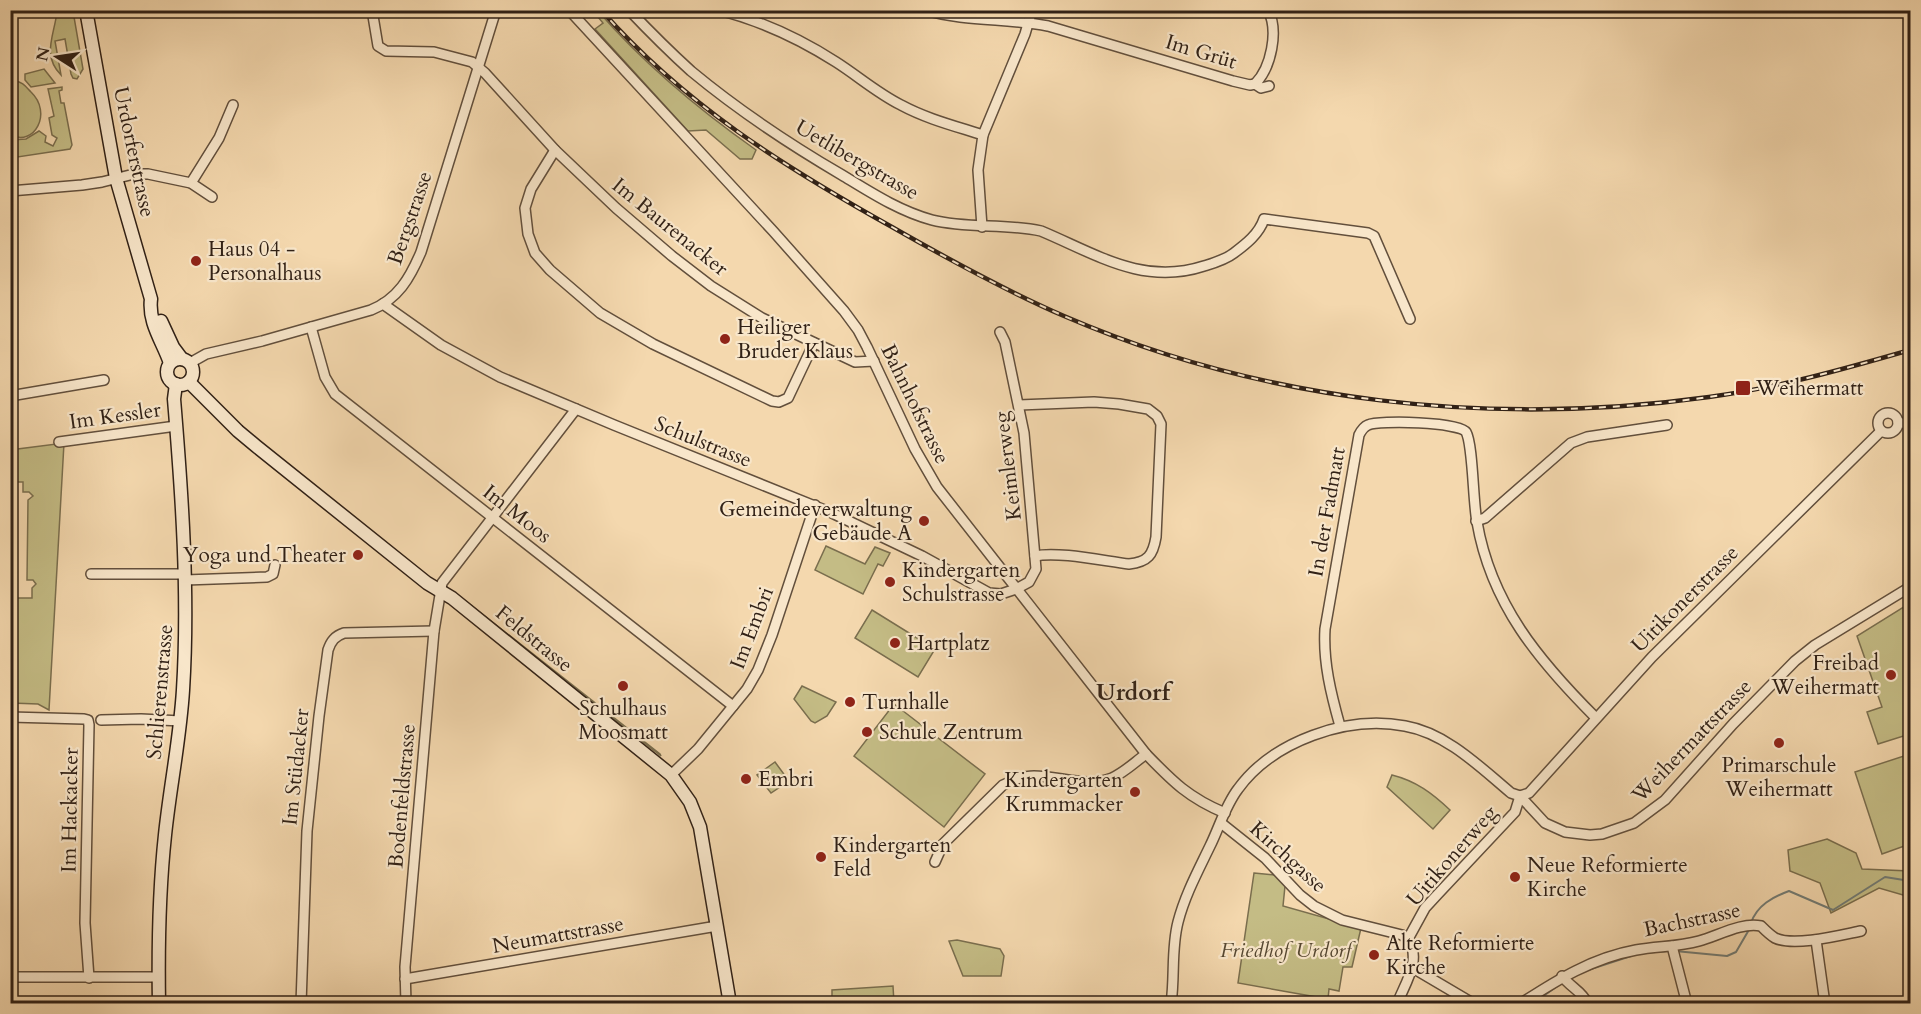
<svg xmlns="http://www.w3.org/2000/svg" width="1921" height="1014" viewBox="0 0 1921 1014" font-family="Cardo,serif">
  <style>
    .green { fill: #c4bc85; stroke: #7a6e4e; stroke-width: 1.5 }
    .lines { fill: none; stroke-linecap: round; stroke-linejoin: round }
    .stream { stroke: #737c75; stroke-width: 2 }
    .street-casing { stroke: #624f3c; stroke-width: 12 }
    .secondary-casing { stroke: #312116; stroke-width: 15 }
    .street { stroke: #f8e6ca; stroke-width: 9 }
    .secondary { stroke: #f8e6ca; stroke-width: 12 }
    .rail-casing { stroke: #312116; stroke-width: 4.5 }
    .rail { stroke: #f8e6ca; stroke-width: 2; stroke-dasharray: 7; stroke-linecap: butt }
    .poi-dot { fill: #8f2418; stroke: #f8e6ca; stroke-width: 2 }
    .labels { text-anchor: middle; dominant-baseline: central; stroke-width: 4.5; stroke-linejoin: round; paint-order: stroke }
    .street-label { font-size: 21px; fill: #312116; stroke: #f8e6ca }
    .poi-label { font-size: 21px; fill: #312116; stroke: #f8e6ca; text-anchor: start }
    .park-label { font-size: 21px; font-style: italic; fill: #564832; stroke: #f8e6ca }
    .quarter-label { font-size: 24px; font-weight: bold; fill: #312116; stroke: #f8e6ca }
  </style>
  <rect width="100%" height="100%" fill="#f4d8ae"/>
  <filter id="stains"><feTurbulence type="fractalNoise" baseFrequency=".00333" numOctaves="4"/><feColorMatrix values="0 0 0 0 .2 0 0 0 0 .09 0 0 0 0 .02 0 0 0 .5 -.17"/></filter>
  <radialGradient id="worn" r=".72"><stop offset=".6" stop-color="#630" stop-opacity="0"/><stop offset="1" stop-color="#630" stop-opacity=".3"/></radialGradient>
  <g class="green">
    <path d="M57,11H73L83,69L77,79L73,78L71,74L65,39L55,41L61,75C41,55 55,34 57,11Z"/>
    <path d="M593,11H598C644,64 698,109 756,150L752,159H740L706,130L688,131L595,29L603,23Z"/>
    <path d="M44,69L55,83L31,87L25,80V74Z"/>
    <path d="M15,81C23,82 26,87 31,92C53,113 34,147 11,135V87Z"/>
    <path d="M62,87V90L59,91L61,103H64L72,145L70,149L11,158V140L26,139L39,131L46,136L45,142L53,146L57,138L52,135L49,118L54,116L48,89Z"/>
    <path d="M64,443L49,710L38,704L11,703L10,612H13V598H32V588L36,584L33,580H27L28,500L33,496L29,492H23V482H11L10,450Z"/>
    <path d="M826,546L865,564L875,547L890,553L883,566L878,564L863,594L815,570Z"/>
    <path d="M467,602L660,754L661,756L502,632Z"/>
    <path d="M1910,603V734L1878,744L1867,712L1882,707L1857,636Z"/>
    <path d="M872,610L935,649L918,677L855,638Z"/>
    <path d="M802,686L836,702L827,716L815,723L811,721L794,699Z"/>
    <path d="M894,704L985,774L944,827L854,756Z"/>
    <path d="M1910,754V844L1882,854L1855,772Z"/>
    <path d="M775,762L789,781L771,793L757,775Z"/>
    <path d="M1392,775C1416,781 1432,793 1450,810L1433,829L1387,787Z"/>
    <path d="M1827,839L1856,853L1862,869L1910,871V897L1879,888L1831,913L1820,883L1790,871L1788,850Z"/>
    <path d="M1254,873L1275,875L1285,886L1283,906L1361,928L1352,967H1343L1339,991L1329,989L1328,999L1238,983Z"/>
    <path d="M957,940L1000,949L1004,956L1001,976H963L949,941Z"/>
    <path d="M893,986L894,1003H832V990Z"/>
  </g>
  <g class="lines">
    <g class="stream">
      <path d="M1751,923C1757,905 1773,897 1789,891L1833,910L1885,877L1910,881"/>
      <path d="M1675,951L1727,956L1736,952L1750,928"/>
      <path d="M1642,953L1669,951"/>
      <path d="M1588,970L1631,956"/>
      <path d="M1532,1004L1559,985"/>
    </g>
    <g class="street-casing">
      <g id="street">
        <path d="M372,10L378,46L386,51L434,52L472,62L485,73L555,150L616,208L672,256L711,286L762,318L855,362L874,361"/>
        <path d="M569,10L773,231L844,311L858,330L867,347L915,449L937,487L1146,754C1173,782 1189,798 1225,813"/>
        <path d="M629,10C649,31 670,52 691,71C738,110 789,144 842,175C870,192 899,211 932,220C968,229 1005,223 1041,231C1096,254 1143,286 1204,266C1214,263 1225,260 1234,253C1246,244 1259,234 1264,219L1368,233L1374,236L1410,319"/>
        <path d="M718,10C759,20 800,39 836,62C858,76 877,93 901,105C927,119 955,126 983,135"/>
        <path d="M926,10C965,22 1008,18 1048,26L1233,81L1250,85L1255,84L1261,88L1269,86"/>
        <path d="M1255,84C1271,68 1279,31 1268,10"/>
        <path d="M555,150L531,189L525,208L528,234L535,253L550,270L600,313L653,344L772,401L779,402L788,398L814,343"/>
        <path d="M191,183L219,138L233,105"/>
        <path d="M10,191L82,185L102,182L134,174H148L191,183L212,197"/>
        <path d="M982,227L978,170L983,135L1025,34L1032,10"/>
        <path d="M383,304L441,345L500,377L614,425L832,513L922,556L989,593L1001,594L1016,589L1029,582L1036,569L1024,433L1005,342L1000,332"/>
        <path d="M311,327L325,377L335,394L733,706"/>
        <path d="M190,363L206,354L262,341L371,310C398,299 410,278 421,252L496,10"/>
        <path d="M10,396L104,380"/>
        <path d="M1019,405L1094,402L1119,404L1148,409L1157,416L1161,424L1156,537C1153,555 1148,562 1129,564C1104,561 1058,551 1035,556"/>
        <circle cx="1888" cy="423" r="10"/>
        <path d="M1898,422L1910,425"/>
        <path d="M59,442L176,426"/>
        <path d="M1476,521L1485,518L1571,443L1587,437L1667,425"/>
        <path d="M91,574H185"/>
        <path d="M185,580L267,577L273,574L275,565"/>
        <path d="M10,717L84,719L88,720L89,725L85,923L89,978"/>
        <path d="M101,720L141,719L181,721"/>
        <path d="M1340,726C1331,694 1323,662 1325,629L1359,435C1361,431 1363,427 1368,425C1379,420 1460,422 1466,432C1473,444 1473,503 1477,522C1491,604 1539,661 1596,718"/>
        <path d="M671,775L698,749L747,689L758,670L772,635L815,505"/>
        <path d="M1520,796L1529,793L1652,657L1881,431"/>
        <path d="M1221,823L1265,858L1300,895L1314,906L1342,920L1402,935L1408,939C1422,960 1405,983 1397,1004"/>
        <path d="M935,862L943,844L1003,785C1013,780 1023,776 1034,776C1060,776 1087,788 1112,778C1125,772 1135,762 1146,754"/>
        <path d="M1408,939L1425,908L1437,895L1515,812L1520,796"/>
        <path d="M1816,940L1825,1004"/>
        <path d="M1672,946L1687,1004"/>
        <path d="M1413,968L1474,1004"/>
        <path d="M1562,976C1570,987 1582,991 1588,1004"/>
        <path d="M10,977H158"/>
        <path d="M405,979L717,926"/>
        <path d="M301,1004L307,831L319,716L328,650C331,641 335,636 344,633L434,631"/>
        <path d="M406,1004L405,967L434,631L442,583L576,409"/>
        <path d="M1171,1004C1175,976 1171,949 1178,922C1185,895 1198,871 1210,846C1219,828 1225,806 1238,789C1273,741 1347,715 1405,726C1446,733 1480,767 1511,793L1520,796L1545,823L1565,832L1590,835L1602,834L1634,823L1665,800L1733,724L1795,661L1815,645L1910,587"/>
        <path d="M1520,1004C1557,980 1592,958 1636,950C1657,946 1678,947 1699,941C1718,936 1741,922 1761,926C1765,930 1770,935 1775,938C1794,947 1841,935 1861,931"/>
      </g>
    </g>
    <g class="secondary-casing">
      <g id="secondary">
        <path d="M86,10L116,178L151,299C148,323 163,342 170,363"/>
        <path d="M161,321L173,347L182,359"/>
        <circle cx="180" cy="372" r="13"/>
        <path d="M189,382L238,431L256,446L427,583L452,598L671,775L690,802L700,827L730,1004"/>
        <path d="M159,1004C158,947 159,891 165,835C170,787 180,739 183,690C189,594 182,495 174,399L176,384"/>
      </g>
    </g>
    <use href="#street" class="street"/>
    <use href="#secondary" class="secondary"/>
    <g class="rail-casing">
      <path id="rail" d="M601,10C685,105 783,166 892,227C948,259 1004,290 1064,316C1265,403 1492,427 1709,397C1777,388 1844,369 1910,350"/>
    </g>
    <use href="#rail" class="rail"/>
  </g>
  <g class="poi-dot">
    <circle cx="196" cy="261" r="6"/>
    <circle cx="725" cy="339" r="6"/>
    <rect x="1735" y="380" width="16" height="16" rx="3"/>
    <circle cx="924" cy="521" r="6"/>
    <circle cx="358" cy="555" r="6"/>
    <circle cx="890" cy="582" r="6"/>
    <circle cx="895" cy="643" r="6"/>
    <circle cx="1891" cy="675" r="6"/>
    <circle cx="623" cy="686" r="6"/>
    <circle cx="850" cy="702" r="6"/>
    <circle cx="867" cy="732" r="6"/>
    <circle cx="1779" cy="743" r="6"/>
    <circle cx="746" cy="779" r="6"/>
    <circle cx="1135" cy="792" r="6"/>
    <circle cx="821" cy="857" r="6"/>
    <circle cx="1515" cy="877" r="6"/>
    <circle cx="1374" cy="955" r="6"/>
  </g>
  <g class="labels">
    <g class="street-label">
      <text transform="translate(1201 52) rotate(17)">Im Grüt</text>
      <text transform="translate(134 152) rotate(78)">Urdorferstrasse</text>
      <text transform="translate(857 160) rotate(30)">Uetlibergstrasse</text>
      <text transform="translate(410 218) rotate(-71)">Bergstrasse</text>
      <text transform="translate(670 227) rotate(39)">Im Baurenacker</text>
      <text transform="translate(915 404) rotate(64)">Bahnhofstrasse</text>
      <text transform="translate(115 416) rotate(-8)">Im Kessler</text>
      <text transform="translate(703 442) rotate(22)">Schulstrasse</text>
      <text transform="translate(1008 466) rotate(-97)">Keimlerweg</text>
      <text transform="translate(1327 512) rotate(-80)">In der Fadmatt</text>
      <text transform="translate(517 514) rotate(38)">Im Moos</text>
      <text transform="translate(1685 599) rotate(-45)">Uitikonerstrasse</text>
      <text transform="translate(752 628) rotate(-69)">Im Embri</text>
      <text transform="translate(534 639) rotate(39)">Feldstrasse</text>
      <text transform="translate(160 692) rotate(-85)">Schlierenstrasse</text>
      <text transform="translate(1692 741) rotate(-46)">Weihermattstrasse</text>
      <text transform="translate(296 767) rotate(-84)">Im Stüdacker</text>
      <text transform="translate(402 796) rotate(-85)">Bodenfeldstrasse</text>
      <text transform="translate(70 810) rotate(-89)">Im Hackacker</text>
      <text transform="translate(1452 856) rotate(-49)">Uitikonerweg</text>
      <text transform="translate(1288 857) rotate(42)">Kirchgasse</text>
      <text transform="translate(1692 920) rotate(-12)">Bachstrasse</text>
      <text transform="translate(558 935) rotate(-10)">Neumattstrasse</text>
    </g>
    <g class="poi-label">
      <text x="208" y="249">Haus 04 -<tspan x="208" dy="24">Personalhaus</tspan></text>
      <text x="737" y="327">Heiliger<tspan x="737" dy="24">Bruder Klaus</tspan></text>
      <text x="1756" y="388">Weihermatt</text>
      <text x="912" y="509" text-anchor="end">Gemeindeverwaltung<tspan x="912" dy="24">Gebäude A</tspan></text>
      <text x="346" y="555" text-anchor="end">Yoga und Theater</text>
      <text x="902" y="570">Kindergarten<tspan x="902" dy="24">Schulstrasse</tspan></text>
      <text x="907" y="643">Hartplatz</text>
      <text x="1879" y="663" text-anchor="end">Freibad<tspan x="1879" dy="24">Weihermatt</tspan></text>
      <text x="862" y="702">Turnhalle</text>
      <text x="623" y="708" text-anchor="middle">Schulhaus<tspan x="623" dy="24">Moosmatt</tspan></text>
      <text x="879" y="732">Schule Zentrum</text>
      <text x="1779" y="765" text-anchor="middle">Primarschule<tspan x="1779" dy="24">Weihermatt</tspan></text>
      <text x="758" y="779">Embri</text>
      <text x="1123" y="780" text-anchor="end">Kindergarten<tspan x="1123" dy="24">Krummacker</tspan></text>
      <text x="833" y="845">Kindergarten<tspan x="833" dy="24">Feld</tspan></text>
      <text x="1527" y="865">Neue Reformierte<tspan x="1527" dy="24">Kirche</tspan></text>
      <text x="1386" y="943">Alte Reformierte<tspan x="1386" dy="24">Kirche</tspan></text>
    </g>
    <g class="park-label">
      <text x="1286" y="950">Friedhof Urdorf</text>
    </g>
    <g class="quarter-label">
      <text x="1133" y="692">Urdorf</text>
    </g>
  </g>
  <rect width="1921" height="1014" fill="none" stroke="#f4d8ae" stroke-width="36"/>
  <rect x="12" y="12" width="1897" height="990" fill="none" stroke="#312116" stroke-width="3"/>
  <rect x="18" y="18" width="1885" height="978" fill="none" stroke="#312116" stroke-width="1.5"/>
  <g transform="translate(57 57) rotate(282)" stroke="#f8e6ca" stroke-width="4.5" paint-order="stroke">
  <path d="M0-4.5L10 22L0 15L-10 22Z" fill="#312116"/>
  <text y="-9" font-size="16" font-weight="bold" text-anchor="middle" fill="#312116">N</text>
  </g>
  <rect width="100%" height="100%" filter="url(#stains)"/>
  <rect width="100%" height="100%" fill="url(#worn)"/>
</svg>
